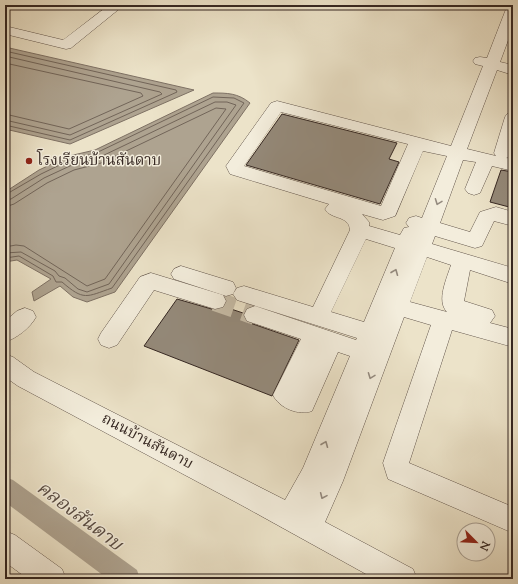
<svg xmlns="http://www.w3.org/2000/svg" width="518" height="584" viewBox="0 0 518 584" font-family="'Sorts Mill Goudy','Noto Serif Thai',serif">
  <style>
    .water { fill: #aea390; stroke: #7e7164 }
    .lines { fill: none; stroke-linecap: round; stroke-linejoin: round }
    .shore { stroke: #726559; stroke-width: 1 }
    .canal { fill: #aea390; fill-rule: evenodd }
    .building { fill: #948979; stroke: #352722 }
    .minor-tunnel { stroke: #c7bda8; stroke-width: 20; stroke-dasharray: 20 10; stroke-linecap: butt }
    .minor-casing { stroke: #63564c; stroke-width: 1 }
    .minor { fill: #f3eddc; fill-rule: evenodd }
    .oneway { stroke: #948a7f }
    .poi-dot { fill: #8f2418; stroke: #f3eddc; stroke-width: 1.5 }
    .labels { text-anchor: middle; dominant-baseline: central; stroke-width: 3; stroke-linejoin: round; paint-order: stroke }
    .poi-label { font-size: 15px; fill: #352722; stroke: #f3eddc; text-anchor: start }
    .street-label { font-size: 15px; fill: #352722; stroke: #f3eddc }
    .near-water-label { font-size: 19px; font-style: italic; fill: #594c43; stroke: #f3eddc }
  </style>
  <rect width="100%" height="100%" fill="#ece3c9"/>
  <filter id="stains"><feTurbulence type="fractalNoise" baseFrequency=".005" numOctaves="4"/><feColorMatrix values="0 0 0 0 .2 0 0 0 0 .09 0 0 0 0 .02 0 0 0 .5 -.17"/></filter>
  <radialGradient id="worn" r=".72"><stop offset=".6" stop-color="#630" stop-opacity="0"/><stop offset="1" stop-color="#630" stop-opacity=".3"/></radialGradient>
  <g class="water">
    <path d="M5,47L194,90L70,144L5,129Z"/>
    <path d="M213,93C227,93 238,93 250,103L115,292L87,302L73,297L60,286L34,301L32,292L51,279L17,260L5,262V192L39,170L69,156L95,150Z"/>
  </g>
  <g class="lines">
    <g class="shore">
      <path d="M5,51L176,90L177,92L70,140L5,125"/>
      <path d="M5,56L160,92L162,94L70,135L5,120"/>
      <path d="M5,63L141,93L143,96L69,129L5,114"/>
      <path d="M5,195L41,174L70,160L96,153L213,97L234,98L244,103L112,288C86,297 84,301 62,282H56L53,276L19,256L5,258"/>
      <path d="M5,200L11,199L44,178L72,165L98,158L215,102H227L236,105L109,284L87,292L78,289L65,278L59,276L55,271L21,252L5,253"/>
      <path d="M5,207L14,204L47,183L74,170L101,163L216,108L226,109L105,279L87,286L24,246L16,245L5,247"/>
    </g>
    <path class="canal" d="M5,477L13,480L137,570L140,579H108L5,502Z"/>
  </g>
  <g class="building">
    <path d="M282,114L397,143L389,159L399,162L380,204L246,165Z"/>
    <path d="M501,170L513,172V208L490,202Z"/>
    <path d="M177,299L215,310L225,307L243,313L247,322L299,340L272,396L144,346Z"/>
  </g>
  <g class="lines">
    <path class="minor-tunnel" d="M215,301L255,315"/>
    <g class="minor-casing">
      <g id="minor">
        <path d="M109,5H124L71,48L66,49L5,34V26L63,40Z"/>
        <path d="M513,5V27L500,62L513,65V75L497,70L467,149L496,156L494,153L505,117L507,114L513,112V148L509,157L506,158L513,159V171L492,166L480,193L474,195L468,193L465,189L476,162L463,160L440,223L470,232L480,212L496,207L513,212V226L494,221L482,246L475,248L435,236L432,244L513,268V284L470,270L464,301L492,310L495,316L490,323L513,329V347L452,330L409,463L513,507V533L388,479L383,463L431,325L404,317L343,481L325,522L413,569L417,579H375L243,506L18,386L5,377V354L13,357L34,372L285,500L303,468L350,356L338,352L312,411C299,416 279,408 273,395L301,339L247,321L244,315L247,309L255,306L356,340L357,338L237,300L233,294L237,288L244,286L313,307L350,230C349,215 331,220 325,209L329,204L230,174L226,166L271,103L277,101L451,146L483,66L475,64L473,61L475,58L480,57L487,58L506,9L508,6ZM281,112L408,144L381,206L244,166ZM423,151L447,156L422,218L416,216L409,218L406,223L409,227L404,228L400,235L369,226V222L362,214L383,220L395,216ZM366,239L395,248L364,322L331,312ZM427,257L451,265C447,278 436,301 447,312L410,302Z"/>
        <path d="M181,266L233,282L236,288L233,294L226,296L174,279L171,274L174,269Z"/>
        <path d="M151,273L223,295L226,301L223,307L215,309L154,290L117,345L109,348L101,345L98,339L101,333L140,277Z"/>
        <path d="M25,308L33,311L36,317C30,328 17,338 5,342V321L17,311Z"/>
        <path d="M5,531L15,535L62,569L66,579H28L5,562Z"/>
      </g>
    </g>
    <use href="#minor" class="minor"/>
  </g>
  <defs><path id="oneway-chevron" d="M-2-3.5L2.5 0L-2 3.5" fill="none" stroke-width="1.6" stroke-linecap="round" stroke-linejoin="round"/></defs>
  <g class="oneway">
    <use href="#oneway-chevron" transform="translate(438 202) rotate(111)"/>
    <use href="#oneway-chevron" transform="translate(395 272) rotate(-68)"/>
    <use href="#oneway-chevron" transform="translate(371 376) rotate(111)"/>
    <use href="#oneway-chevron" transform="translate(325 444) rotate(-68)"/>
    <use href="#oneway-chevron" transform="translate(323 496) rotate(114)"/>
  </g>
  <circle class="poi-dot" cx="29" cy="161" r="4"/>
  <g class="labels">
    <g class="poi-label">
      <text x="37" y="161">โรงเรียนบ้านสันดาบ</text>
    </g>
    <g class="street-label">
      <text transform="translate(147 442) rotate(28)">ถนนบ้านสันดาบ</text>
    </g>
    <g class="near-water-label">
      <text transform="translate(79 517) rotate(37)">คลองสันดาบ</text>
    </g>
  </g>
  <rect width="518" height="584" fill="none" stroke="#ece3c9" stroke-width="20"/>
  <rect x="6" y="6" width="506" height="572" fill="none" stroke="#352722" stroke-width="2"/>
  <rect x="10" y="10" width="498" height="564" fill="none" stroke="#352722"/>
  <g transform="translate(476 542) rotate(114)"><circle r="19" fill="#f3eddc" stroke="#a79e92"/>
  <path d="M0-3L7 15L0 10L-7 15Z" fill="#8f2418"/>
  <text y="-6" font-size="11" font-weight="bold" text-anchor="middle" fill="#352722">N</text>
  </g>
  <rect width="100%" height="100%" filter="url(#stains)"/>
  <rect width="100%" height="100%" fill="url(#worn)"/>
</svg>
